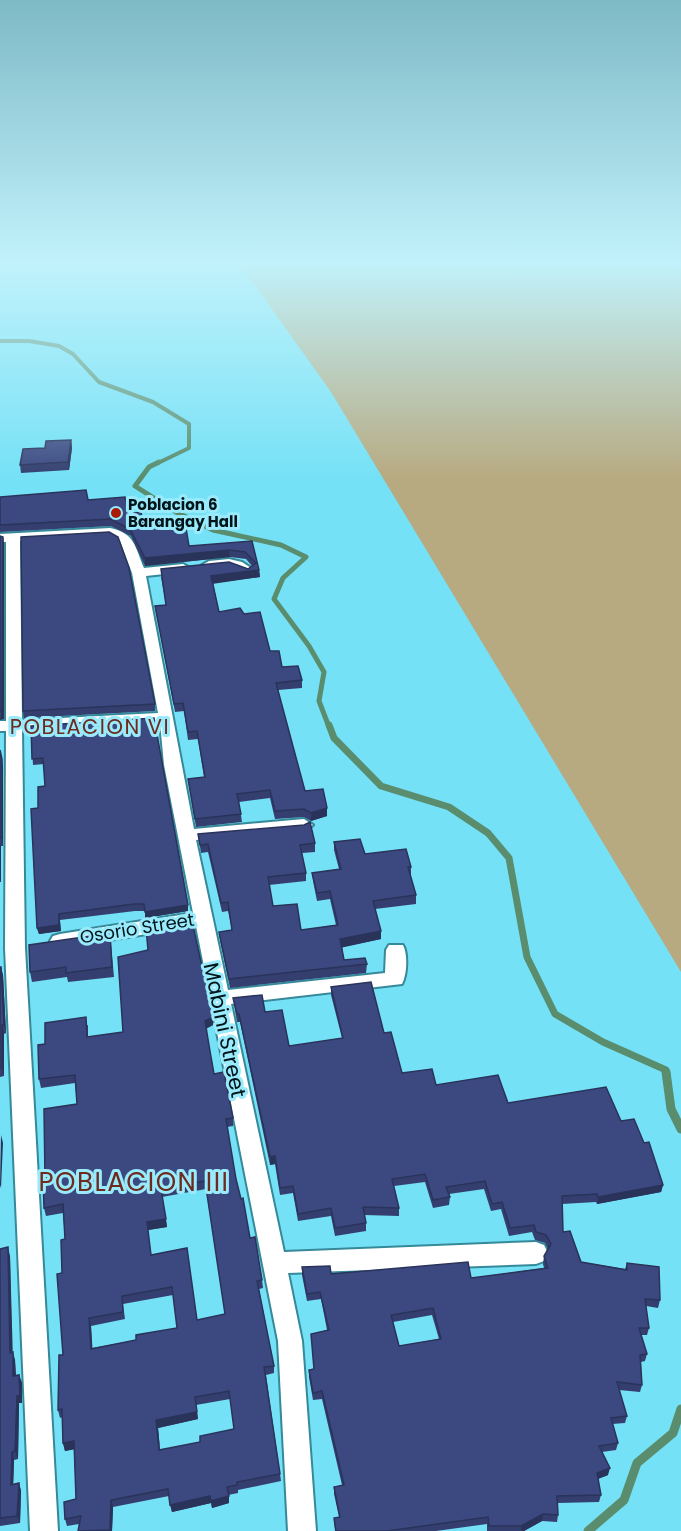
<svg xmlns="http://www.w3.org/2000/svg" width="681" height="1531" viewBox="0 0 681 1531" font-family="Poppins,sans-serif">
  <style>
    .green { fill: #b7aa81 }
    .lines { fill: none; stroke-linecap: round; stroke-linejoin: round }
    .stream-far3 { stroke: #5a8d6e; stroke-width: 4 }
    .stream-far2 { stroke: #5a8d6e; stroke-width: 5 }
    .stream-far1 { stroke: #5a8d6e; stroke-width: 7 }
    .stream { stroke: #5a8d6e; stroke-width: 9 }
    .minor-casing { stroke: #358999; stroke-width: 4 }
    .minor { fill: #fff; fill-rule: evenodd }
    .wall { fill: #343f6f; fill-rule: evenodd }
    .shaded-wall { fill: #2a335a }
    .building { fill: #3c4981; stroke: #2a335a; stroke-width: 1.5; fill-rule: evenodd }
    .poi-dot { fill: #a91a00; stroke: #99ebfc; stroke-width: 2 }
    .labels { text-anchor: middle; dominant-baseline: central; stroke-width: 6; stroke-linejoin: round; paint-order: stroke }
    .far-poi-label { font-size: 15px; font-weight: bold; fill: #001419; stroke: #99ebfc; text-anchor: start }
    .street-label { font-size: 18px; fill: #001419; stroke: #99ebfc }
    .quarter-label { font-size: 21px; letter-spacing: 1.5px; fill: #6e2a1e; stroke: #99ebfc }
    .near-street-label { font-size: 21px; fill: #001419; stroke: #99ebfc }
    .near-quarter-label { font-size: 26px; letter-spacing: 1.5px; fill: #6e2a1e; stroke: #99ebfc }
  </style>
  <rect width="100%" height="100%" fill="#75e1f6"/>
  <path class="green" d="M239,263H681V972L331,392Z"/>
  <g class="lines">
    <path class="stream-far3" d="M0,341H29L59,346L73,354L99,382L153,402L189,424V448L156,464"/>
    <path class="stream-far2" d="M159,462L149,467L135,486L176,512L213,530L281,545L306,557L283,578L274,599L309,646L324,672L319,701L329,727"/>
    <path class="stream-far1" d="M329,725L334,738L381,786L449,807L488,833L509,858L527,957L555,1014L603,1042L666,1070L667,1074"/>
    <g class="stream">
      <path d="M666,1072L671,1109L681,1129"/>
      <path d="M588,1531L624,1500L637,1463L673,1433L681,1409"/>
    </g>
    <g class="minor-casing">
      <g id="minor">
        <path d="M110,528C135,533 135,547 144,568L183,564L190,568L183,572L146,576L194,829L304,819L313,825L304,831L196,840L228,990L385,973L386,950L389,945H403C408,954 407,975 402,984L231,1004L284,1252L536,1242L544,1245L548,1253L544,1261L536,1264L288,1273L302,1341L316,1531H288L278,1341L196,926L60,948L53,946L50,941L53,936L60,934L193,913L164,765L160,722L22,730L25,948L58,1531H30L5,948L6,731H0V721H6V542H0V534ZM110,536L120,541L132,573L158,713L22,720L20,541Z"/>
        <path d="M229,559L242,562L254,570L247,574L232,568L209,569L202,565L209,561Z"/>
      </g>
    </g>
    <use href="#minor" class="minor"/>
  </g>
  <g class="wall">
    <path d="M71,440L72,448L69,470L21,473L20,465L45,448Z"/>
    <path d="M0,497L88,500L128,514L143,524L189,546L252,541L259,570L260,577L213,583L219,612L270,651L282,667L302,680V688L278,690L305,791L327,816L311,821L304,817L275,819L270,798L239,802L242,822L196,827L188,779L204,777L198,739L188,740L184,711L175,712L155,606L166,605L161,577L248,569L252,566L246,559L230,557L145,566L131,536L111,526L0,532Z"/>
    <path d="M155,704V711L24,718L23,711Z"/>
    <path d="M31,726L188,911L145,918V911H135L60,920L61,931L39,934L37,928L38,808L45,786L44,764L33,765Z"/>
    <path d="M0,750L3,767V846H1V882H0Z"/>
    <path d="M198,834L315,843V852L302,853L306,873V881L269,885L273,906L301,930L336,925L330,899L317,901L313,881L312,873L339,869L334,850V842L365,854L411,867V875H410L416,895V904L375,909L381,931V939L342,947L344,960L367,964L366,973L230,988L220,940L219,932L232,930L228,911L222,912L208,852L201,853Z"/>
    <path d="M110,933L114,977L68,982L67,977L32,982L30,972Z"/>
    <path d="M0,967L3,975L6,1033L4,1034V1076L0,1077Z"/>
    <path d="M331,987L384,1033L402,1073L436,1085L508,1103L621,1121L644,1143L663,1185L661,1192L597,1204L596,1202L562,1204L563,1232L581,1262L625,1269L627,1263L660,1300L658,1308L646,1306L649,1328L647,1335H641L647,1354L645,1361L641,1362L642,1385L640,1392L619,1390L627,1416L625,1423L612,1424L618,1443L616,1450L602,1452L608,1475L598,1479L601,1495L599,1502L557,1503L558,1515L557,1522L542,1521L524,1531H487V1524L436,1531H335L334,1518L339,1517L334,1494V1487L342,1485L322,1399L313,1400L309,1377V1370L314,1369L311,1334L327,1330L321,1299L307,1301L302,1275V1267L331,1274L471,1278L544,1268L543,1264L544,1256L548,1249L545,1243L535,1240L532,1232L509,1236L501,1209L491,1211L484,1189L449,1194L450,1197L449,1205L433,1208L425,1182L394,1186L399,1208V1216L364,1215L366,1223V1231L335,1236L331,1216L298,1221L293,1193L280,1195L275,1164L270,1165L240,1022H237L233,998L265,1012L289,1046L342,1038L331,995ZM432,1315L439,1339L399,1346L393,1322Z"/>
    <path d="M213,1017V1025L206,1028L214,1074L233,1118V1126L227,1127L236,1179L250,1238L262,1280L263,1288L259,1289L274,1366V1373L266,1375L281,1481L238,1490V1493L228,1495L229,1503L212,1508L211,1503L172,1512L169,1496L113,1507L112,1531H78L79,1524L67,1526L65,1519L76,1499L74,1449L65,1451L63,1443L62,1417L60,1418L58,1410L63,1355L62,1273L65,1239L63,1213L46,1216L44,1208L45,1178L77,1104L75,1083L41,1088L39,1079L45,1044L88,1025V1037L123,1032ZM206,1189L225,1314L197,1320L151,1255L148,1230L167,1227L162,1197ZM173,1295L177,1328L136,1340L92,1348L91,1326L125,1319L123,1304ZM230,1399L234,1429L200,1442L160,1450L158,1428L198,1419L196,1405Z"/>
    <path d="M0,1239V1249L10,1256L12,1353L15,1360L16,1375H19L22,1383V1403H19L18,1459L14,1460L13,1484L19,1483L21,1491L20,1523L0,1526Z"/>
  </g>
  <g class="shaded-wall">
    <path d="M71,440L72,448L69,470L68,462Z"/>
    <path d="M3,537L4,544V719L0,720Z"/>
    <path d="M229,550L230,557L145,566V558Z"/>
    <path d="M259,570L260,577L212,584L211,576Z"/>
    <path d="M2,759L3,767V846L2,838Z"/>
    <path d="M327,808V816L311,821V813Z"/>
    <path d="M0,844L1,846V882L0,877Z"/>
    <path d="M188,905V911L145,918V912Z"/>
    <path d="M59,914L61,931L39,934L37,928Z"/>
    <path d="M381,931V939L340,948V939Z"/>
    <path d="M1,967L3,975L6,1033L4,1025Z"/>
    <path d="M213,1017V1025L206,1029L205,1021Z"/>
    <path d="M2,1025L4,1034V1076L2,1068Z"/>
    <path d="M1,1135L3,1143L1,1188L0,1185Z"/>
    <path d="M275,1156V1164L270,1165V1157Z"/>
    <path d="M663,1185L661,1192L597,1204L598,1197Z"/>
    <path d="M166,1219L167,1227L148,1230L147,1222Z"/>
    <path d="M8,1247L10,1256L13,1361L10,1353Z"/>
    <path d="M89,1318L91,1326L93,1356L91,1349Z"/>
    <path d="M13,1352L15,1360L16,1384L13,1376Z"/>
    <path d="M19,1375L22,1383V1403H19L18,1459L15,1451L17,1396Z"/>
    <path d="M197,1412L198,1419L158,1428L161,1458L156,1420Z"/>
    <path d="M74,1441L76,1449L65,1451L63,1443Z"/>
    <path d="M12,1452L14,1460L13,1492L11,1485Z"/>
    <path d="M610,1468L608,1475L595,1480L597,1473Z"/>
    <path d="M19,1483L21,1491L20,1523L17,1516Z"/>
    <path d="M210,1496L211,1503L172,1512L170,1505Z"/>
    <path d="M229,1496V1503L212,1508L211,1501Z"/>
    <path d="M111,1500L113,1507L112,1531H110V1530Z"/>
    <path d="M543,1514L542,1521L524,1531H521V1526Z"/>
  </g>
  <g class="building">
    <path d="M71,440L68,462L20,465L23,449L45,448L46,441Z"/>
    <path d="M86,490L88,500L125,497L128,514L141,512L143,524L185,522L189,546L252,541L259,570L211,576L219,612L240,608L244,614L260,612L270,651H279L282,667L298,666L302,680L276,683L305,791L323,789L327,808L311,813L304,809L275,811L270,790L237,794L241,814L195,819L188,779L205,777L197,731L188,732L183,703L174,704L155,606L166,605L161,569L229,562L248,569L256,563L245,552L229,550L145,558L130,529L110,519L0,525V497Z"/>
    <path d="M109,532L118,537L129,568L155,704L23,711L21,537Z"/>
    <path d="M0,536L3,537L2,711L0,712Z"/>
    <path d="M154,718L188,905L145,912L144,904H134L59,914V925L37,928L31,809L38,808V787L45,786L43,758L32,759L31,726Z"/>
    <path d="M0,750L2,759V838H0Z"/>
    <path d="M310,822L315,843L300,845L306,873L268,877L273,906L297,904L301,930L338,925L330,891L317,893L312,873L341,869L334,842L360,839L365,854L406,849L411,867H408L416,895L373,901L381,931L340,939L344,960L365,958L367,964L229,979L219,932L232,930L228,902L221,903L208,844L200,845L198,834L304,825Z"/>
    <path d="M192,921L213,1017L205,1021L210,1051L214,1074L224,1072L233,1118L226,1119L236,1179L241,1199L243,1198L250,1238L255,1237L262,1280L257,1281L274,1366L264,1367L280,1474L237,1482V1485L227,1487L229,1496L211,1501L210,1496L170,1505L168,1489L111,1500L110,1530L78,1531L81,1516L65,1519L64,1502L76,1499L74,1441L63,1443L62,1409L58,1410L59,1355H63L57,1274L62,1273L61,1240L65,1239L63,1204L44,1208L43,1179L45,1178L44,1109L77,1104L75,1075L39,1079L38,1045L45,1044V1023L86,1017L87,1037L123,1032L118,957L148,950L146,928ZM205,1181L225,1314L197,1320L187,1248L151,1255L147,1222L166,1219L161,1189ZM172,1287L177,1328L136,1335V1340L91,1349L89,1318L123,1312L122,1296ZM229,1391L234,1429L200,1436V1442L159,1450L156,1420L197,1412L195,1397Z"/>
    <path d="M110,933L112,967L66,973V967L30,972L29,945Z"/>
    <path d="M0,967H1L4,1025H2V1068H0Z"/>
    <path d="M371,982L384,1033L391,1032L402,1073L432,1069L436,1085L498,1075L508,1103L606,1087L621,1121L634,1119L644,1143L649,1142L663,1185L598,1197L597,1194L562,1196L563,1232L570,1231L581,1262L627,1270V1263L659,1267L660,1300L645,1299L649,1328H639L647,1354L640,1355L642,1385L617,1382L627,1416L611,1418L618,1443L599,1446L610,1468L597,1473L601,1495L557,1496L558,1515L543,1514L521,1526H489L488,1517L387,1531H336L334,1518L340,1517L334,1487L344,1485L322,1391L313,1393L309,1370L314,1369L311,1334L329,1330L320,1292L307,1294L302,1267L330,1266L331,1274L468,1262L471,1278L548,1268L544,1256L551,1244L546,1235L536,1232L534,1225L510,1228L502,1202L492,1204L485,1181L446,1187L450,1197L433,1200L425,1174L392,1179L399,1208L363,1207L366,1223L335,1228L331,1208L298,1214L293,1186L280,1188L275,1156L270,1157L239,1014H237L233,998L262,995L265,1012L282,1010L289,1046L343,1038L331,987ZM433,1308L441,1339L399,1346L391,1315Z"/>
    <path d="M8,1247L10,1353L13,1352V1376L19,1375L20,1395L17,1396L15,1451L12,1452L11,1485L19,1483L17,1516L0,1518V1249Z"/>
  </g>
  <linearGradient id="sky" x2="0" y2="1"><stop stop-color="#7eb9c6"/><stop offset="0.55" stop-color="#c1f2fb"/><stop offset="1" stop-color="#c1f2fb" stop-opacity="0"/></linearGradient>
  <rect width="681" height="478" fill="url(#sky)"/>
  <circle class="poi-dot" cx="116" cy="513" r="6"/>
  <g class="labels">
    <g class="far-poi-label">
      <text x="128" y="504">Poblacion 6<tspan x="128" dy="17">Barangay Hall</tspan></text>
    </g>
    <g class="street-label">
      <text transform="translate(137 928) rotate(-9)">Osorio Street</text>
    </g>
    <g class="quarter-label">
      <text x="90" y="726">POBLACION VI</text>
    </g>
    <g class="near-street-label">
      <text transform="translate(225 1030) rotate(78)">Mabini Street</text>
    </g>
    <g class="near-quarter-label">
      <text x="134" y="1182">POBLACION III</text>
    </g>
  </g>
</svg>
